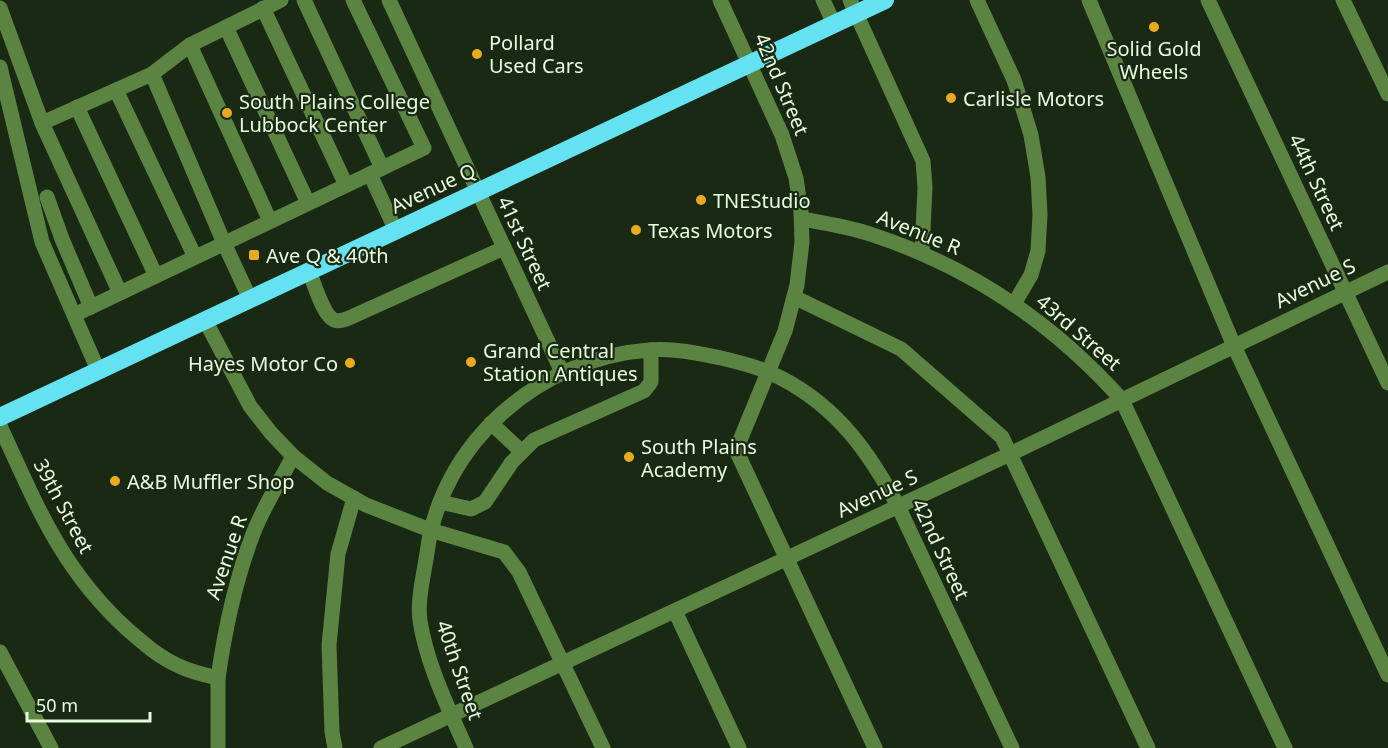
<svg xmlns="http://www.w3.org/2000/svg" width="1388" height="748" viewBox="0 0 1388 748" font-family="'Noto Sans',sans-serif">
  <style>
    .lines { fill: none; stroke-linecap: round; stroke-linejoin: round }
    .minor { stroke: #5b8443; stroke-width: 15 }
    .highway { stroke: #65e2f1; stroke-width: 18 }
    .poi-dot { fill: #eaaa1d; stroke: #192913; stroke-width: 2 }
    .labels { text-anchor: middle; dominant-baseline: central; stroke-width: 4.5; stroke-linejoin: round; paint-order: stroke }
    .poi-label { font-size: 20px; fill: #e7fcdf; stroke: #192913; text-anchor: start }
    .street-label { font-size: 20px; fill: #e7fcdf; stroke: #192913 }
  </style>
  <rect width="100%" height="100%" fill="#192913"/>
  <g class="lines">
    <g class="minor">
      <path d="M304,0L382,168"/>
      <path d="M353,0L424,148L370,174"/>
      <path d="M389,0L562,372"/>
      <path d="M720,0L782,135L796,178L801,212L802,242L797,285L785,331L736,450L875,748"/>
      <path d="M823,0L834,24"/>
      <path d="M850,0L923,161L925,187L922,252"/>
      <path d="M977,0L1014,80L1031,135L1038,177L1040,215L1038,251L1031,275L1014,304"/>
      <path d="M1089,0L1234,346L1388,675"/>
      <path d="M1208,0L1388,383"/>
      <path d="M1343,0L1388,94"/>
      <path d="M0,8L42,123"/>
      <path d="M263,8L346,185"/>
      <path d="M226,27L308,203"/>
      <path d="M190,45L270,221"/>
      <path d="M0,67L42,242L98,370"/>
      <path d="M116,90L195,257"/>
      <path d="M77,107L156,276"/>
      <path d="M47,197L62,239L91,307"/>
      <path d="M802,219C825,223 850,227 873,235C970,267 1054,324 1122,400L1285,748"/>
      <path d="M309,271C314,283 323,315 334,320C339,322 344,320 349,318L504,248"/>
      <path d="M120,293L42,123L152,74"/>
      <path d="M794,297L901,349L1002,437L1148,748"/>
      <path d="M250,299L224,243L152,74L190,45L281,0"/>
      <path d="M74,315L370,174L396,231"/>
      <path d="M205,320L250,406L271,433L293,456L327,483L366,505L430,530L504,552L519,572L603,748"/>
      <path d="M491,423L522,452"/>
      <path d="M0,426C36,504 61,569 127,629C143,643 159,657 179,666C191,672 205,675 218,678V748"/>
      <path d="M440,502L471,509L485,502L512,462L534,440L644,391L651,382V350"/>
      <path d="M675,611L739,748"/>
      <path d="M0,652L51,748"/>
      <path d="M218,678C225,629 235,581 253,534C263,507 280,482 293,456"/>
      <path d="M335,748L332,732L329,645L338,554L354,498"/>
      <path d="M381,748L1010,454L1388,272"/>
      <path d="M466,748C448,707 427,665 420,621C417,600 424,574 427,553C441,442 540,358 649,350C674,348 697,353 721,358C742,363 762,368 781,378C837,407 869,452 898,506L1012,748"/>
    </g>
    <path class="highway" d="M0,417L885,0"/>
  </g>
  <g class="poi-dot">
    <circle cx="1154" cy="27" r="6"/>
    <circle cx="477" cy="54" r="6"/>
    <circle cx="951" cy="98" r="6"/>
    <circle cx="227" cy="113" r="6"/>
    <circle cx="701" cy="200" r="6"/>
    <circle cx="636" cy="230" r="6"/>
    <rect x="248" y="249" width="12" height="12" rx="3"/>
    <circle cx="471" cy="362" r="6"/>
    <circle cx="350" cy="363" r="6"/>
    <circle cx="629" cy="457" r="6"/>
    <circle cx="115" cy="481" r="6"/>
  </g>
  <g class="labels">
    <g class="poi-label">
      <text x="489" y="42">Pollard<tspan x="489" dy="23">Used Cars</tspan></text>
      <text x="1154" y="48" text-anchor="middle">Solid Gold<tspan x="1154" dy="23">Wheels</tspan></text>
      <text x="963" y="98">Carlisle Motors</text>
      <text x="239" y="101">South Plains College<tspan x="239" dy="23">Lubbock Center</tspan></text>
      <text x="713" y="200">TNEStudio</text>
      <text x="648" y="230">Texas Motors</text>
      <text x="266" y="255">Ave Q &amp; 40th</text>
      <text x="483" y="350">Grand Central<tspan x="483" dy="23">Station Antiques</tspan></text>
      <text x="338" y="363" text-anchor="end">Hayes Motor Co</text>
      <text x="641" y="446">South Plains<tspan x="641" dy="23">Academy</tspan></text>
      <text x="127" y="481">A&amp;B Muffler Shop</text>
    </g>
    <g class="street-label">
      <text transform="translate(782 84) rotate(67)">42nd Street</text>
      <text transform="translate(1317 182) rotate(65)">44th Street</text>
      <text transform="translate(433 188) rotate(-25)">Avenue Q</text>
      <text transform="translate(919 232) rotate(22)">Avenue R</text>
      <text transform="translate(525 243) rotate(65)">41st Street</text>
      <text transform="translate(1315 283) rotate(-26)">Avenue S</text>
      <text transform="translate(1079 332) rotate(41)">43rd Street</text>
      <text transform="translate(877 493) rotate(-25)">Avenue S</text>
      <text transform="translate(64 506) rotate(62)">39th Street</text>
      <text transform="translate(941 549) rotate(65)">42nd Street</text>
      <text transform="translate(226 557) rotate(-71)">Avenue R</text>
      <text transform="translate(460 670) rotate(71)">40th Street</text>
    </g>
  </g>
  <path d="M27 712v9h123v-9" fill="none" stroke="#e7fcdf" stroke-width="3"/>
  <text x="36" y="712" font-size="18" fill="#e7fcdf" stroke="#192913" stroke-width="4.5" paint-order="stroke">50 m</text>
</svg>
